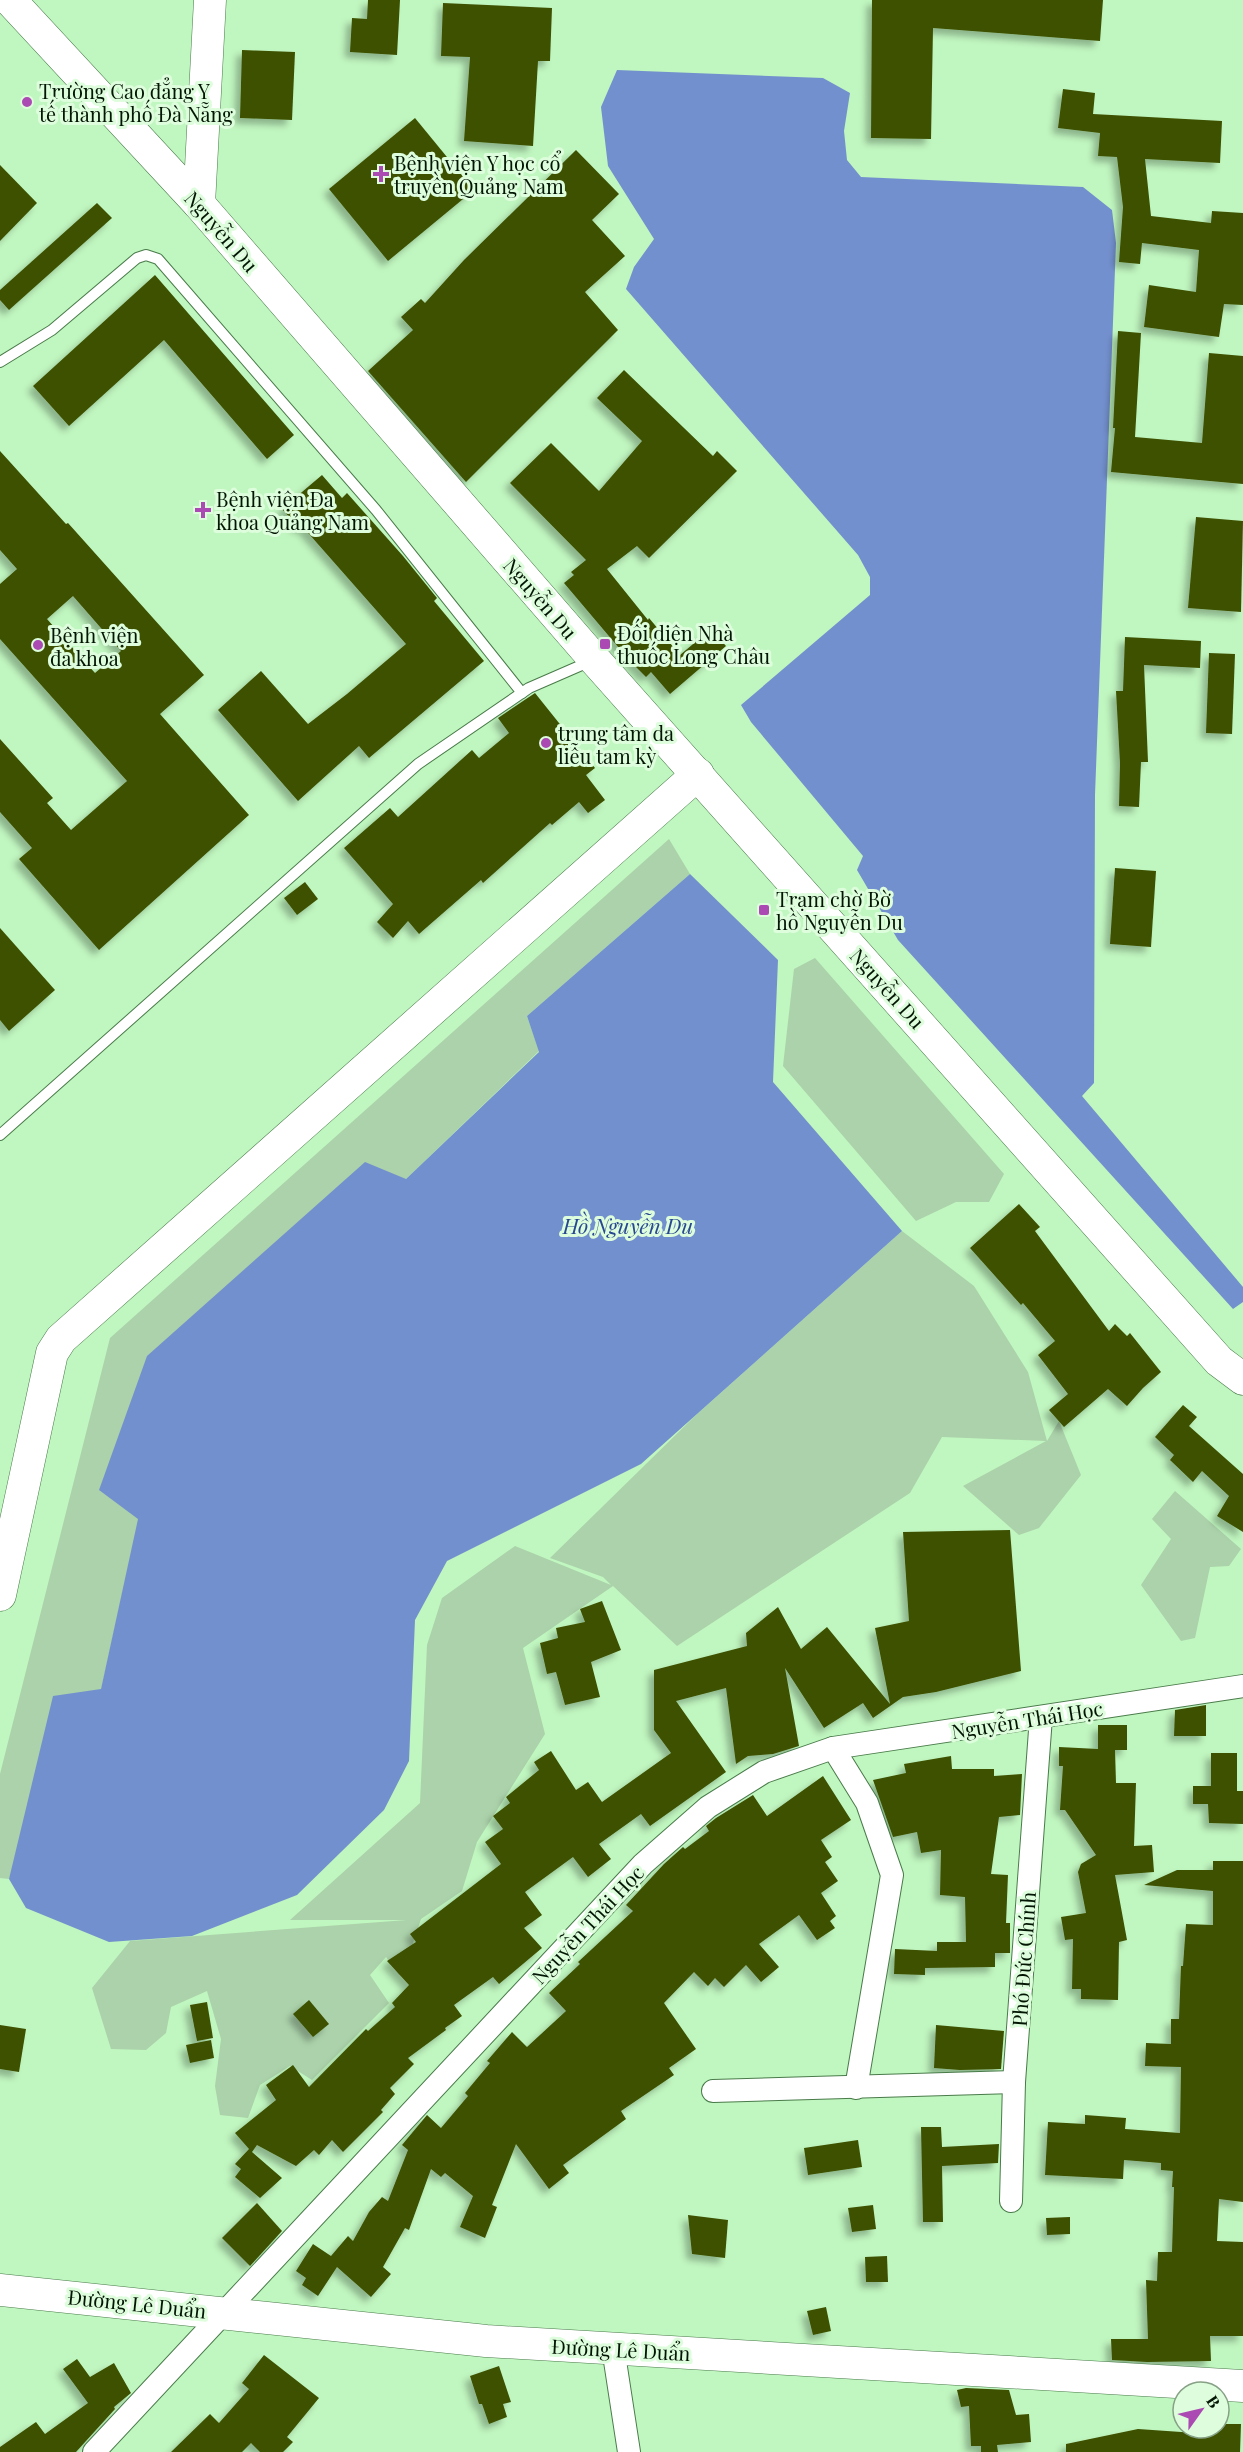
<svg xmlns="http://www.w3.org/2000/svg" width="1243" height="2452" viewBox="0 0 1243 2452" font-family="'Playfair Display',serif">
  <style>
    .green { fill: #abd2aa }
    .water { fill: #7390ce }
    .building { fill: #3d5104; fill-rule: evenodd; filter: url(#shadow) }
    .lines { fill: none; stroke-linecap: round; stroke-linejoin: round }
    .lane-casing { stroke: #497b4a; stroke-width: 12 }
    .street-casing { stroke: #497b4a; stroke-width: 24 }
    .secondary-casing { stroke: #497b4a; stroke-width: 33 }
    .lane { stroke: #fff; stroke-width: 10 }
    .street { stroke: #fff; stroke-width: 22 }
    .secondary { stroke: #fff; stroke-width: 32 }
    .poi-dot { fill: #aa4ab2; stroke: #ddfddc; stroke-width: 2 }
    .labels { text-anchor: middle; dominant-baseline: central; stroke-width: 6; stroke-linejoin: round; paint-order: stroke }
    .poi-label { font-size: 20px; fill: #031604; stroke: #ddfddc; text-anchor: start }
    .street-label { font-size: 20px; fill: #031604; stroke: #ddfddc }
    .water-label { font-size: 21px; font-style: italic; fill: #284791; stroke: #ddfddc }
  </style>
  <defs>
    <filter id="shadow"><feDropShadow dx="-5.5" dy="5.5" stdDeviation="3" flood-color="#0004"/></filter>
  </defs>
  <rect width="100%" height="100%" fill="#c0f6bf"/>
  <g class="green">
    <path d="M669,839L690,874L527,1016L539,1051L406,1179L139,1519L101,1690L9,1879L0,1878V1774L110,1338Z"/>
    <path d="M815,958L1004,1174L989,1202H956L916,1221L783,1066L794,969Z"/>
    <path d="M902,1231L974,1286L1028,1372L1047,1441L1059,1421L1081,1475L1039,1528L1019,1535L963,1486L1046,1441L942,1437L910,1493L677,1646L613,1586L523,1648L545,1734L477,1842L462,1891L421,1919L412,1946L418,1954L399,1975L386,1957L370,1975L389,2003L312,2080L290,2066L260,2085L248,2118L220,2115L215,2086L221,2039L207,1991L171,2007L166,2033L146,2050L111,2049L92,1988L130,1941L407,1920H290L420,1803L427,1645L442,1598L515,1546L611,1585L603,1577L550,1558L695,1416Z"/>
    <path d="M1175,1491L1241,1549L1229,1566L1210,1567L1195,1638L1181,1641L1141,1585L1171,1539L1152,1519Z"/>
  </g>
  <g class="water">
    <path d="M617,70L823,78L850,93L844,131L847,160L861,177L1083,187L1112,210L1116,243L1095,795L1094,1083L1082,1096L1243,1287V1302L1233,1309L898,940L857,870L863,856L751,722L741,705L870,595V577L858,555L626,289L634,267L654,239L608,166L601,107Z"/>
    <path d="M690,874L778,960L773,1082L902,1231L641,1464L447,1561L415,1620L409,1761L384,1810L297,1895L192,1936L109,1942L26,1908L9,1879L53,1696L101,1689L138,1519L99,1490L147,1356L365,1162L406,1179L539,1052L527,1016Z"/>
  </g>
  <g class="building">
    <path d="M368,0H400L397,55L350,52L352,18L367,19Z"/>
    <path d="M872,0H1103L1100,41L933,28L931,139L871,138Z"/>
    <path d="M443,3L552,8L550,61H538L533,146L464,141L470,57L441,56Z"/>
    <path d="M242,50L295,52L292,120L240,118Z"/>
    <path d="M1063,89L1095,93L1093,114L1222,121L1220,163L1145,159L1151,216L1211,223L1212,211L1243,213V305L1224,304L1219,337L1144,327L1149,285L1196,292L1199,250L1142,243L1140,264L1119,262L1123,207L1117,157L1098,156L1100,133L1058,128Z"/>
    <path d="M415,118L474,190L388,261L329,189Z"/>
    <path d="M576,150L619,194L592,220L625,256L585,292L618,330L466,482L368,371L413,330L401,317L421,299L425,303L464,260Z"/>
    <path d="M0,165L37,203L0,241Z"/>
    <path d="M97,203L112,218L9,310L0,300V290Z"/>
    <path d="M155,275L294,435L267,459L164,340L69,426L33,386Z"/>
    <path d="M1118,331L1141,333L1135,437L1202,443L1209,353L1243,356V484L1111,472L1115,428H1113Z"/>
    <path d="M624,370L713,456L717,451L737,471L649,558L637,546L607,569L648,620L649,618L680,655L711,629L726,646L670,694L651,672L646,677L630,661L564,583L574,575L571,572L586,560L510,483L551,443L599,491L642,441L597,398Z"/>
    <path d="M0,451L66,524L68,523L204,675L160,714L249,815L99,950L19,859L32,848L0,812V739L53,798L47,803L71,830L127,781L0,639V584L17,569L0,550ZM73,596L121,651L95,673L47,619Z"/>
    <path d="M322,475L342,498L347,493L403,556L437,598L434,601L484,661L369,758L359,746L298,801L218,710L261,671L308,724L347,694L406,644L302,526L299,528L282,509Z"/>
    <path d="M1196,517L1243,521L1241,612L1188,608Z"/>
    <path d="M1125,637L1201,641L1200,668L1144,665L1148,762H1141L1139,807L1119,806L1120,763L1116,691H1123Z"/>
    <path d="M1209,653L1235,654L1232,734L1206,733Z"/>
    <path d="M535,693L595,768L586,775L605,800L588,813L579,802L552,825L550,823L483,883L481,880L419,934L408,921L393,938L377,922L393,904L344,848L390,808L398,817L472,750L479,758L509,733L498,718Z"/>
    <path d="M1115,868L1156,871L1151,947L1110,944Z"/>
    <path d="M305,882L318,899L297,915L284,898Z"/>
    <path d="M0,928L55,990L9,1031L0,1020Z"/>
    <path d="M1019,1204L1040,1227L1035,1231L1109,1331L1115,1324L1127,1336L1130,1333L1161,1372L1143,1388L1127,1406L1108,1389L1064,1427L1049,1410L1068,1394L1038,1355L1055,1341L1023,1303L1021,1305L970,1248Z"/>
    <path d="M1183,1405L1197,1417L1189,1426L1243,1474V1532L1217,1516L1229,1496L1202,1471L1193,1482L1170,1460L1174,1455L1155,1437Z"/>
    <path d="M1010,1530L1021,1671L936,1692L903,1697L873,1718L863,1703L824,1728L785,1668L799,1746L773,1754L748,1756L736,1764L726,1688L676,1701L726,1772L650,1826L641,1814L599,1844L611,1859L588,1877L573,1857L525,1892L542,1915L524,1928L542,1948L499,1984L493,1977L454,2005L462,2016L445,2028L446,2030L408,2058L414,2064L390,2088L395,2094L381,2110L383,2112L343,2152L332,2140L319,2155L314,2150L296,2166L257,2145L252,2152L282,2178L260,2198L235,2177L241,2169L235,2164L249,2149L235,2133L276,2100L266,2085L293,2065L309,2087L366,2029L368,2031L395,2007L392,2003L409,1985L387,1961L416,1942L410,1934L501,1864L485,1842L503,1829L493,1816L510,1803L506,1797L539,1770L534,1762L551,1751L576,1790L588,1782L602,1802L671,1753L654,1730V1670L747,1646L746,1633L778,1607L801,1649L827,1627L890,1704L875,1628L909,1621L903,1532Z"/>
    <path d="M602,1601L621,1650L591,1662L600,1697L565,1705L556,1672L547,1674L540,1643L558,1638L556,1628L585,1622L580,1609Z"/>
    <path d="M1206,1705V1736H1174L1175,1710Z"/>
    <path d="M1098,1725H1127V1750H1115L1116,1783H1136L1134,1846L1152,1845L1154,1872L1115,1875L1127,1940L1119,1942L1118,2000L1081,1999V1989H1072L1073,1939L1065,1940L1061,1917L1086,1913L1078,1872L1081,1864L1096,1855L1065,1810H1060L1063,1766H1059V1747L1098,1749Z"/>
    <path d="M1211,1753H1237V1791H1243V1824L1209,1823L1208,1804H1193V1786H1211Z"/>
    <path d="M951,1756L952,1769H994V1776L1022,1774L1020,1815L999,1817L991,1874L1008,1875L1006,1923H1010V1953H995V1967L925,1968V1975L894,1974L895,1949L937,1951V1942H966L965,1897L940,1895L941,1850L921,1853L917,1832L893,1837L873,1780L906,1773L904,1764Z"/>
    <path d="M823,1776L851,1820L821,1840L832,1857L825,1862L838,1881L821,1893L836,1916L830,1921L835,1928L817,1940L799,1915L759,1944L779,1967L761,1982L746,1965L724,1987L715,1978L708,1986L694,1972L664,2003L696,2049L669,2068L674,2075L621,2111L626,2119L563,2165L569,2173L549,2189L516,2144L492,2205L497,2207L485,2238L460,2227L473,2196L445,2173L441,2177L431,2169L409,2230L405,2228L383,2267L391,2274L371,2297L337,2267L318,2296L302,2285L306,2278L296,2271L313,2244L331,2256L348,2236L353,2241L369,2212L382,2197L388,2201L408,2150L402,2145L427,2115L441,2128L468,2096L465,2093L490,2063L487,2061L512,2032L527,2047L566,2011L549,1993L580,1964L578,1962L633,1911L626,1905L664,1864L683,1847L685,1849L709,1831L706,1826L716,1818L753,1795L767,1816Z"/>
    <path d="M1213,1861H1243V2202L1219,2199L1217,2241L1243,2242V2336H1210L1211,2361L1147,2362L1112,2360L1111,2339H1148L1146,2280L1157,2281L1158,2252H1172L1174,2187H1172L1173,2171L1161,2170V2163L1124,2160L1123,2179L1045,2175L1048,2122L1085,2124V2115L1126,2118L1125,2129L1180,2133L1181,2067L1145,2066L1146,2043L1171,2044V2019H1179L1181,1966H1183L1186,1924L1213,1925V1891L1144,1885L1177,1870H1213Z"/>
    <path d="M309,2000L329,2024L313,2037L293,2014Z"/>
    <path d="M207,2002L213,2038L197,2041L190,2005Z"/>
    <path d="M0,2025L26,2029L19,2072L0,2069Z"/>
    <path d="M936,2025L1004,2031L1001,2069L960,2070L934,2068Z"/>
    <path d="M211,2040L214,2058L190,2063L186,2045Z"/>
    <path d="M921,2127H941L942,2147L999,2144L998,2163L942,2166L943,2222H923Z"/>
    <path d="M858,2140L862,2167L808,2175L804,2148Z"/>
    <path d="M257,2203L282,2231L250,2266L222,2238Z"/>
    <path d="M873,2205L876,2229L852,2232L848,2208Z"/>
    <path d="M688,2215L728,2220L725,2258L692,2254Z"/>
    <path d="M1070,2217V2234L1047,2235L1046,2218Z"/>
    <path d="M887,2256L888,2282H866L865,2257Z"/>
    <path d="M826,2307L831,2331L813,2335L807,2311Z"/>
    <path d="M264,2355L319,2398L287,2437L293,2442L283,2452H260L251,2443L242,2452H171L210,2414L219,2423L249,2389L242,2383Z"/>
    <path d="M77,2359L90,2377L114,2363L131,2393L114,2407L115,2409L76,2452H0V2447L36,2422L45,2434L88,2403L63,2369Z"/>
    <path d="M499,2366L511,2402L503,2404L507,2417L489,2424L482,2404H479L470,2376Z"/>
    <path d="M966,2388L1009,2390L1016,2415L1029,2414L1031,2442L997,2445L998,2452H981V2446H971L969,2406L961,2407L957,2390Z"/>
    <path d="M1219,2424H1241L1240,2452H1066V2444L1138,2429L1210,2434V2428H1219Z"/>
  </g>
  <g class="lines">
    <g class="lane-casing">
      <g id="lane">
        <path d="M0,362L52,330L137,258L146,255L158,259L376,510L522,693"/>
        <path d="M0,1135L418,764L529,688L591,661"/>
      </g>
    </g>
    <g class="street-casing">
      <g id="street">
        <path d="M833,1748L867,1803L892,1875L856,2088"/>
        <path d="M713,2091L1014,2082"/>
        <path d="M1011,2201L1014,2082L1041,1717"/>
        <path d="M613,2348L629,2452"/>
        <path d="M94,2452L643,1864L708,1807L764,1772L833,1748L1243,1686"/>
      </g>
    </g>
    <g class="secondary-casing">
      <g id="secondary">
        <path d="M10,0L199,204L594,659L1219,1361L1243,1379"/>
        <path d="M199,204L210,0"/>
        <path d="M0,1595L52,1353L61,1339L698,774"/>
        <path d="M0,2290L486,2341L1243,2386"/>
      </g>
    </g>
    <use href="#lane" class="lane"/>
    <use href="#street" class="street"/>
    <use href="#secondary" class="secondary"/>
  </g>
  <g class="poi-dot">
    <circle cx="27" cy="102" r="6"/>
    <path d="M378 165h6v6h6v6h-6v6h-6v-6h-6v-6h6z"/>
    <path d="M200 501h6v6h6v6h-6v6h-6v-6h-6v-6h6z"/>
    <rect x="599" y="638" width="12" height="12" rx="3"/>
    <circle cx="38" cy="645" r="6"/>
    <circle cx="546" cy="743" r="6"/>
    <rect x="758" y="904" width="12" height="12" rx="3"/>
  </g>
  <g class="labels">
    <g class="poi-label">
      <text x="39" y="90">Trường Cao đẳng Y<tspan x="39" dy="23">tế thành phố Đà Nẵng</tspan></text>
      <text x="394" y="162">Bệnh viện Y học cổ<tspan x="394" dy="23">truyền Quảng Nam</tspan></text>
      <text x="216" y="498">Bệnh viện Đa<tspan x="216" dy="23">khoa Quảng Nam</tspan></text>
      <text x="617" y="632">Đối diện Nhà<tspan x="617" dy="23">thuốc Long Châu</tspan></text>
      <text x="50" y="634">Bệnh viện<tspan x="50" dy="23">đa khoa</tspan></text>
      <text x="558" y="732">trung tâm da<tspan x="558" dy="23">liễu tam kỳ</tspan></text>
      <text x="776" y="898">Trạm chờ Bờ<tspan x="776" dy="23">hồ Nguyễn Du</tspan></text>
    </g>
    <g class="street-label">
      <text transform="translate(222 231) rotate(49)">Nguyễn Du</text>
      <text transform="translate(541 598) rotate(49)">Nguyễn Du</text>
      <text transform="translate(888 988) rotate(48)">Nguyễn Du</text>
      <text transform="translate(1027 1719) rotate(-9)">Nguyễn Thái Học</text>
      <text transform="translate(587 1924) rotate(-47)">Nguyễn Thái Học</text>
      <text transform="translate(1023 1959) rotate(-86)">Phó Đức Chính</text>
      <text transform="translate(137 2303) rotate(6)">Đường Lê Duẩn</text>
      <text transform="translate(621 2349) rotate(3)">Đường Lê Duẩn</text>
    </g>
    <g class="water-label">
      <text x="628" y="1225">Hồ Nguyễn Du</text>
    </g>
  </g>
  <g transform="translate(1201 2410) rotate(56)"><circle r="28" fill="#ddfddc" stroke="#86a186" stroke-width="1.5"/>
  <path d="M0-4.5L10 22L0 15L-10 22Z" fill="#aa4ab2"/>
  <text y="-9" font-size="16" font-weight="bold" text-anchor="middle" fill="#031604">B</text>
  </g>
</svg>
